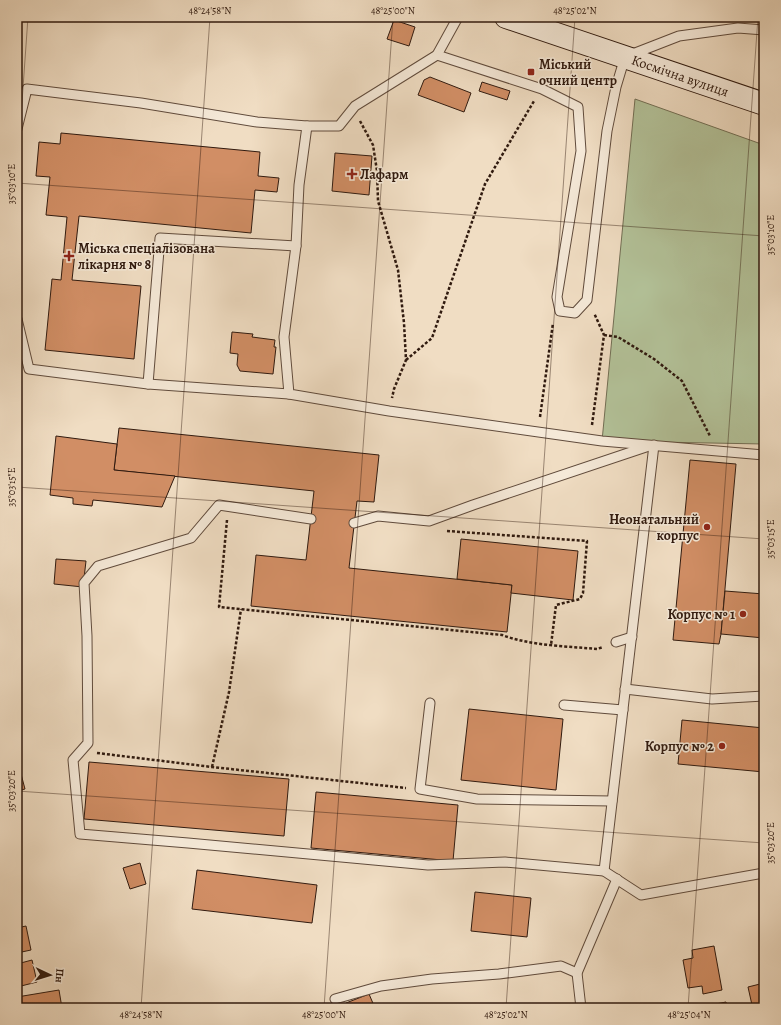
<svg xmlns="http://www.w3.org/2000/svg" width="781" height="1025" viewBox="0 0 781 1025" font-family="Alegreya,serif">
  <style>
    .green { fill: #b3c299; stroke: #726e54 }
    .building { fill: #d18e65; stroke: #301a0f }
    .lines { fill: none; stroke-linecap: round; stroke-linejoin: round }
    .lane-casing { stroke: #604b3c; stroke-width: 11 }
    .secondary-casing { stroke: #301a0f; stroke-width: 24 }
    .path { stroke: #301a0f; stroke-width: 2.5; stroke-dasharray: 3 2; stroke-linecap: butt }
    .lane { stroke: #f5e9d8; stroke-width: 9 }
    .secondary { stroke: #f5e9d8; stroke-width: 22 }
    .ticks { fill: none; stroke: #301a0f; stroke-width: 1; stroke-opacity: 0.45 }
    .poi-dot { fill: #8f2418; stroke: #f5e9d8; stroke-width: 1.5 }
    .labels { text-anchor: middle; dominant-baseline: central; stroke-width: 3; stroke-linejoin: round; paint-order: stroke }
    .poi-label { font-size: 14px; font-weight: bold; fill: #301a0f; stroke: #f5e9d8; text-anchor: start }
    .street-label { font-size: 14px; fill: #301a0f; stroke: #f5e9d8 }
    .neatline { fill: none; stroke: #301a0f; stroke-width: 1.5 }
    .ticks-label { font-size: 10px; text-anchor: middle; fill: #301a0f }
  </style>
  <rect width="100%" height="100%" fill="#f0ddc3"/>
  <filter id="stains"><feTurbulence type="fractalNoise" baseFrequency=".005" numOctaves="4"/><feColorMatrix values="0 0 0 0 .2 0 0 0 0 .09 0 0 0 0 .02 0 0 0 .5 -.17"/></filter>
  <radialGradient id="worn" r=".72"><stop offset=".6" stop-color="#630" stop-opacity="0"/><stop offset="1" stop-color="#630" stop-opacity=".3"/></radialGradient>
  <path class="green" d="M635,99L764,145V444L602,441Z"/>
  <g class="building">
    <path d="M394,20L415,27L409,46L387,39Z"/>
    <path d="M430,77L471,93L464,112L418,95L424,80Z"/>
    <path d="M482,82L510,91L507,100L479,91Z"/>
    <path d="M61,133L260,152L258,176L279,178L277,192L255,190L251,233L79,216L72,280L141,286L134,359L45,350L52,279L61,280L67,217L46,215L50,177L36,176L39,142L60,144Z"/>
    <path d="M335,153L372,156L369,195L332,191Z"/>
    <path d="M232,332L253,334L252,337L275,340L274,347H276L273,374L240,371L237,365L238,354L230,353Z"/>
    <path d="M119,428L379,455L374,502L357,501L349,568L512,585L507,632L251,606L256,555L306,560L314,491L114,470Z"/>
    <path d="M56,436L117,444L114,470L175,476L162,507L93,500L92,506L73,504V498L50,495Z"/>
    <path d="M690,460L736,464L721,634L719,644L673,640Z"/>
    <path d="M461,539L578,551L573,600L511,593L512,585L457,579Z"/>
    <path d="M56,559L86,561L83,587L54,584Z"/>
    <path d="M725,591L764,594V638L721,634Z"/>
    <path d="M469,709L563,719L556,790L461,780Z"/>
    <path d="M682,720L764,728V772L678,764Z"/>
    <path d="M17,759L25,789L17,791Z"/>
    <path d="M89,762L289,779L284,836L84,819Z"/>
    <path d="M316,792L458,805L453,861L311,848Z"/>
    <path d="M140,863L146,884L130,889L123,868Z"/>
    <path d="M197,870L317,885L312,923L192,909Z"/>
    <path d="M475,892L531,898L527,937L471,931Z"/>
    <path d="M26,926L31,950L17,953V928Z"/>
    <path d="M714,946L722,990L703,994L702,986L688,988L683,960L693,958L692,950Z"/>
    <path d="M32,960L37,982L17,987V964Z"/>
    <path d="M764,983V1002L752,1005L748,987Z"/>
    <path d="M59,990L62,1008H17V997Z"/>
    <path d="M369,994L375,1008H347L346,1003Z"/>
    <path d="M726,1002L728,1008H700V1007Z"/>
  </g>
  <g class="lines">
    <g class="lane-casing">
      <g id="lane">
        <path d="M437,55L542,89L578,107L581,151L557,297L560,311L575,313L587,300L607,131L616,87L625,57L679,36L738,28L764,30"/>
        <path d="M307,126L299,185L296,246L284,337L289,394L389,411L602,441L764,455"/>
        <path d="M17,129L27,89L141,103L257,122L307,126H339L355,106L437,55L458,17"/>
        <path d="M17,319L29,369L148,384L289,394"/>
        <path d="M148,384L160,238L296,246"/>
        <path d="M311,519L219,505L191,538L98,566L84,583L87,636L88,743L73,760L80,834L188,843L428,865L505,862L604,871L641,895L764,873"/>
        <path d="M354,523L378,516L429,521L473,505L649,446"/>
        <path d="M616,642L632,637"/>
        <path d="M625,689L712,699L764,696"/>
        <path d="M430,703L420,789L477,799L612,801"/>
        <path d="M564,705L623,710"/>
        <path d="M604,871L654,445"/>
        <path d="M335,999L381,986L432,979L499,974L561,966L577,973"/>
        <path d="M581,1008L577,973L617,879"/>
      </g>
    </g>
    <g class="secondary-casing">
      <path id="secondary" d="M506,17L764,104"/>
    </g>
    <g class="path">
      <path d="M360,121L373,145L377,171L378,201L398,270L404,323L406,360L394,389L392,398"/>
      <path d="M604,335L618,337L654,359L682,381L710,436"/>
      <path d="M406,360L432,338L485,184L534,101"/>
      <path d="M540,417L553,323"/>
      <path d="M592,425L604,335L594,313"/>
      <path d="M227,520L219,607L502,635C532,646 566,646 597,649L603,647"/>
      <path d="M447,531L587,541L583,593L580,599L556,605L551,645"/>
      <path d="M97,753L212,767L406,788"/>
      <path d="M212,767L229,692L241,609"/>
    </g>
    <use href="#lane" class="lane"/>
    <use href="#secondary" class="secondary"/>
  </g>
  <path class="ticks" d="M17,173L28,17M17,183L764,236M17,487L764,539M17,791L764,843M141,1008L210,17M324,1008L393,17M506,1008L575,17M688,1008L758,17"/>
  <g class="poi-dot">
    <rect x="527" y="68" width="8" height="8" rx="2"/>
    <path d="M350 168h4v4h4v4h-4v4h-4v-4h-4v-4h4z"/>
    <path d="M67 250h4v4h4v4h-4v4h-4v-4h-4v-4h4z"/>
    <circle cx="707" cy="527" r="4"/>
    <circle cx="743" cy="614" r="4"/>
    <circle cx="722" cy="746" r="4"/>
  </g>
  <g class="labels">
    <g class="poi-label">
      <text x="539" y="64">Міський<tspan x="539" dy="16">очний центр</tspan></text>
      <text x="360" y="174">Лафарм</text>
      <text x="78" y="248">Міська спеціалізована<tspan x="78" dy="16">лікарня № 8</tspan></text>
      <text x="699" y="519" text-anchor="end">Неонатальний<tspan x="699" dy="16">корпус</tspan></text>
      <text x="735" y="614" text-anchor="end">Корпус № 1</text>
      <text x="714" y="746" text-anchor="end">Корпус № 2</text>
    </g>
    <g class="street-label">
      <text transform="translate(680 76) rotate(19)">Космічна вулиця</text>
    </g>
  </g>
  <rect width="781" height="1025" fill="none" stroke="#f0ddc3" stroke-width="44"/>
  <g transform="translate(50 975) rotate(94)" stroke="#f5e9d8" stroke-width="3" paint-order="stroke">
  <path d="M0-3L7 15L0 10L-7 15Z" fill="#301a0f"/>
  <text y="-6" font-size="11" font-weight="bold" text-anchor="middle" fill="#301a0f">Пн</text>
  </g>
  <rect x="22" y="22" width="737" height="981" class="neatline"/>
  <g class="ticks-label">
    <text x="210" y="14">48°24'58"N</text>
    <text x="393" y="14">48°25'00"N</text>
    <text x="575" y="14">48°25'02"N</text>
    <text transform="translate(11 184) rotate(-90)" y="4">35°03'10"E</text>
    <text transform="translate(770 235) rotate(-90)" y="4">35°03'10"E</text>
    <text transform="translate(11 487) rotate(-90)" y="4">35°03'15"E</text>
    <text transform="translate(770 539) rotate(-90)" y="4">35°03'15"E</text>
    <text transform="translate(11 791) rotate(-90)" y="4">35°03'20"E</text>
    <text transform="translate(770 843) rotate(-90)" y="4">35°03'20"E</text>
    <text x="141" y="1018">48°24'58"N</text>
    <text x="324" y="1018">48°25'00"N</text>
    <text x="506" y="1018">48°25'02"N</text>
    <text x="689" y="1018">48°25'04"N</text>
  </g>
  <rect width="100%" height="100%" filter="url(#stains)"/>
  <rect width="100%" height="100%" fill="url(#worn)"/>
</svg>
